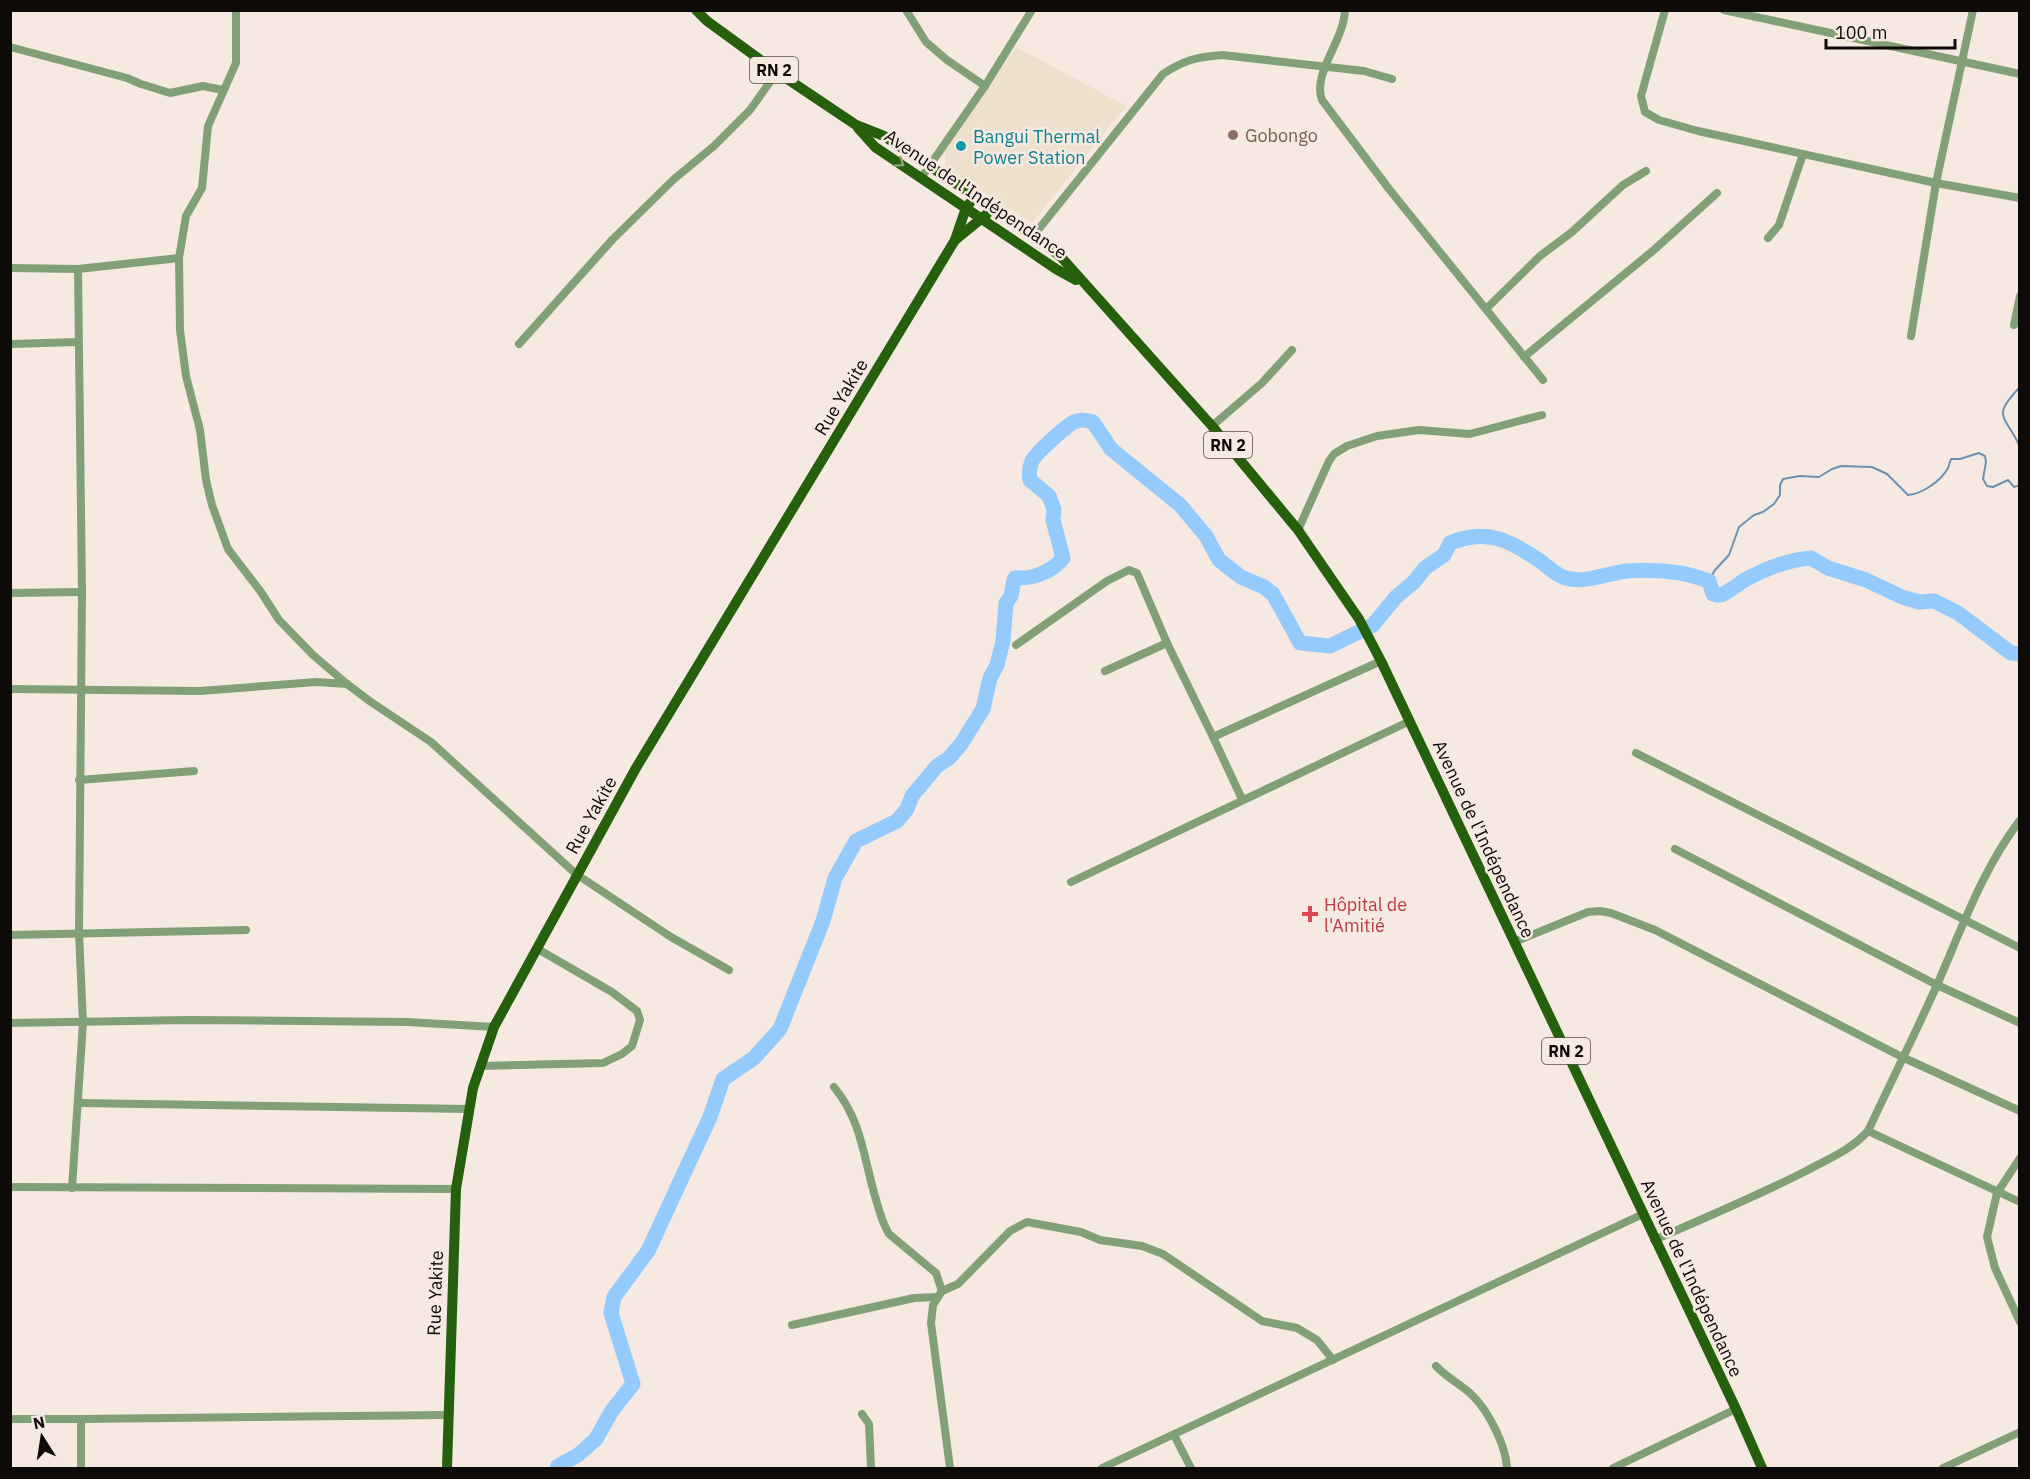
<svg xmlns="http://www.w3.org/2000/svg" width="2030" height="1479" viewBox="0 0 2030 1479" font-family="'IBM Plex Sans',sans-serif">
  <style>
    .industrial { fill: #ede0cc }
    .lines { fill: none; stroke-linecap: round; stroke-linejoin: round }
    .stream { stroke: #6c91b3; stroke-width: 2 }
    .river { stroke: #95cbfc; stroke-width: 15 }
    .minor { stroke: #82a078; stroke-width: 8 }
    .major { stroke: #26600c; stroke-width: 10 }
    .oneway { stroke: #8ea477 }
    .education-dot { fill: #8d6e63; stroke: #f5e9e2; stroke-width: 2 }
    .culture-dot { fill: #0f9aa8; stroke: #f5e9e2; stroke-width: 2 }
    .health-dot { fill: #e0444e; stroke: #f5e9e2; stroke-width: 2 }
    .labels { text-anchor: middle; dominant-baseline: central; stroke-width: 5; stroke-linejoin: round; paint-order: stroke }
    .shield { fill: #f5e9e2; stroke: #534d49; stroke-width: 1.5 }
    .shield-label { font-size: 16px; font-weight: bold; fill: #0e0a08 }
    .education-label { font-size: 18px; fill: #785e54; stroke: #f5e9e2; text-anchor: start }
    .culture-label { font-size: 18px; fill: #0d838f; stroke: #f5e9e2; text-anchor: start }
    .street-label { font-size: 18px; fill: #0e0a08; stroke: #f5e9e2 }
    .health-label { font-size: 18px; fill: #be3a42; stroke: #f5e9e2; text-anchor: start }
  </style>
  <rect width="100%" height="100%" fill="#f5e9e2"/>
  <path class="industrial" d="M1016,47L1126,106L1032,223L945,168V151Z"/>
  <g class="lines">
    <g class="stream">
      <path d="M2020,387C1990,418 2006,415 2020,447"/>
      <path d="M1709,581L1715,570L1729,555L1739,527L1754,515L1763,512L1774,504L1780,495V485L1783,479L1800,476L1819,477L1832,469L1841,466L1872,467L1887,474L1908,495C1922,494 1941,481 1948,468C1949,465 1950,462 1951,459H1960L1979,453L1985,456L1986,462L1983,479L1987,486L1993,487L2008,480L2014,487L2020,485"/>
    </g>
    <path class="river" d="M557,1468L558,1466L578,1455L596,1439L611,1412L633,1384L611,1313L614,1297L648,1251L710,1117L723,1079L754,1058L780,1029L823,921L835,878L856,841L897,821L907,809L912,796L937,766L949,758L961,744L983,709L990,678L997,665L1003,641L1006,603L1011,596L1014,580L1015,578C1033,579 1052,572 1063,558L1053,520L1054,509L1049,496L1030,480C1029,474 1029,468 1032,461C1035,454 1066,426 1074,422C1081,419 1086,420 1093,422L1111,449L1180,505L1206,536L1219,560L1241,577L1264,587L1273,594L1300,643L1330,646L1373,625L1396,597L1414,582L1425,568L1444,555L1450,543C1486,528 1510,540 1540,561C1547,566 1555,574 1563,577C1582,585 1607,573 1627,571C1654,569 1683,571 1709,581L1713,594C1718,595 1718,596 1723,594C1730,591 1737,585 1743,581C1764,569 1787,560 1811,558L1828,568L1866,580L1902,597L1919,602L1934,601L1958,613L2011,653L2020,654"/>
    <g class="minor">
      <path d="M236,10V63L208,126L202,188L186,216L179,258L180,330L186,376L200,430L206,480L212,505L228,549L261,592L279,620L313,655L347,684L371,702L431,742L576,874L671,937L729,970"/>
      <path d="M906,10L926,42L947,60L985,86"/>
      <path d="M1345,10C1344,41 1312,73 1322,100L1389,189L1543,380"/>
      <path d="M1665,10L1641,96L1645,112L1659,120L1698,131L1936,183L2020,198"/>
      <path d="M1724,10L2020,74"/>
      <path d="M10,47L127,78L141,84L170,93L203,86L223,90"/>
      <path d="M921,178L985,86L1032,10"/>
      <path d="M1034,235L1163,74C1184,60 1197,57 1222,55L1364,71L1392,79"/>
      <path d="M1768,238L1779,225L1803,154"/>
      <path d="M10,268L78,269L179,258"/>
      <path d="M1486,309L1540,256L1572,232L1623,185L1646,171"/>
      <path d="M2014,325L2020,296"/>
      <path d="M1911,336L1936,183L1973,10"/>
      <path d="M10,344L78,342"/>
      <path d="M519,344L612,240L673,180L714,146L750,110L777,72"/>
      <path d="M1524,357L1655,249L1717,193"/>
      <path d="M1212,426L1262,383L1292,350"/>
      <path d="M1298,530L1329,461L1334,454L1347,446L1377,436L1419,430L1470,434L1542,415"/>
      <path d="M10,593L82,592"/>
      <path d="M1016,645L1107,581L1129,570L1137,573L1167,643L1213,737L1381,661"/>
      <path d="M1105,671L1167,643"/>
      <path d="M10,689L200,691L316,682L347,684"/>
      <path d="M1213,737L1242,799"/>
      <path d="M1636,753L2020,948"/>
      <path d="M79,780L194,771"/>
      <path d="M1675,849L1937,985L2020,1023"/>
      <path d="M1071,882L1410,721"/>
      <path d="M10,935L246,930"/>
      <path d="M1514,942L1588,912L1600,911L1611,913L1655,930L1902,1057L2020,1111"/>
      <path d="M10,1023L188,1020L407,1022L494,1027"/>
      <path d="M481,1066L603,1063L622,1054L632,1046L640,1020L637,1011L612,992L536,948"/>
      <path d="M834,1087C863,1122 864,1162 877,1203C880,1214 883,1224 889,1234L936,1273L942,1291"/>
      <path d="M79,1103L469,1109"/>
      <path d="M1868,1131L2020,1202"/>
      <path d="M2020,1158L1997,1193L1987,1237L1995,1268L2020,1322"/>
      <path d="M10,1187L456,1189"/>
      <path d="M72,1188L83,1023L79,933L82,592L78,269"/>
      <path d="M1654,1240C1705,1218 1757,1196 1806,1171C1828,1159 1851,1150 1868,1131C1891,1082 1915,1034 1937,985C1962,928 1982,870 2020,820"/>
      <path d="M792,1325L914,1298L937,1297"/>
      <path d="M1436,1366C1447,1378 1462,1385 1473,1396C1489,1412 1506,1446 1507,1468"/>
      <path d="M862,1414L869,1424L871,1468"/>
      <path d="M10,1419H81L448,1415"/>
      <path d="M81,1419V1468"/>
      <path d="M1174,1435L1191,1468"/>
      <path d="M950,1468L931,1323L933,1305L942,1291L958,1284L1010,1231L1027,1222L1081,1232L1100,1240L1142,1246L1163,1254L1262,1321L1297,1328L1317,1340L1333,1360"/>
      <path d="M1102,1468L1643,1214"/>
      <path d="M1613,1468L1736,1409"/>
      <path d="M1943,1468L2020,1432"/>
    </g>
    <g class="major">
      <path d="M696,10L707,21L777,72L856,125L884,136L1034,235L1062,258L1212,426L1298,530L1359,619L1381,661L1736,1409L1762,1468"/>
      <path d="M858,128L875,147L1056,269L1076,280"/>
      <path d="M955,240L987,214"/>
      <path d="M447,1468L456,1189L473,1088L494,1027L636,768L955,240L966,208L975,196"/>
    </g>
  </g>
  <defs><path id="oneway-chevron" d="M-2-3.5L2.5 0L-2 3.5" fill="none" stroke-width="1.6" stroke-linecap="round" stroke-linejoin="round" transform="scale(1.5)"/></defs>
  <use class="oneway" href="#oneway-chevron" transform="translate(900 163) rotate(34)"/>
  <circle class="education-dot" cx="1233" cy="135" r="6"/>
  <circle class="culture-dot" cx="961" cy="146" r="6"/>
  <path class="health-dot" d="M1307 905h6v6h6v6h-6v6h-6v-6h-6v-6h6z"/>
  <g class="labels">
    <g class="shield">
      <rect x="750" y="57" width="48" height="26" rx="4.5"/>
      <rect x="1204" y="432" width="48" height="26" rx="4.5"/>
      <rect x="1542" y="1038" width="48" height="26" rx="4.5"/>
    </g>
    <g class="shield-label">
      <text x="774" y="70">RN 2</text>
      <text x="1228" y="445">RN 2</text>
      <text x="1566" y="1051">RN 2</text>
    </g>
    <g class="education-label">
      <text x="1245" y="135">Gobongo</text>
    </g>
    <g class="culture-label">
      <text x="973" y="136">Bangui Thermal<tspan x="973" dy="21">Power Station</tspan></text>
    </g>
    <g class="street-label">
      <text transform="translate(976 194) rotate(34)">Avenue de l'Indépendance</text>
      <text transform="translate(841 397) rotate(-59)">Rue Yakite</text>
      <text transform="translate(591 815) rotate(-61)">Rue Yakite</text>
      <text transform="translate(1484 839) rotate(65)">Avenue de l'Indépendance</text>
      <text transform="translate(1692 1278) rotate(65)">Avenue de l'Indépendance</text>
      <text transform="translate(435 1293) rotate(-88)">Rue Yakite</text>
    </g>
    <g class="health-label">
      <text x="1324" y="904">Hôpital de<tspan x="1324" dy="21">l'Amitié</tspan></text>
    </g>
  </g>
  <rect width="2030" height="1479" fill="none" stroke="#0e0a08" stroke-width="24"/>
  <g transform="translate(42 1437) rotate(348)" stroke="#f5e9e2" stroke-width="4.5" paint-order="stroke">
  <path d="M0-4.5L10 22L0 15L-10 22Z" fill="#0e0a08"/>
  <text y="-9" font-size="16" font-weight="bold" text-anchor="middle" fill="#0e0a08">N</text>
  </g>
  <path d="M1826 39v9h129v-9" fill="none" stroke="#0e0a08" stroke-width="3"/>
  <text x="1835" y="39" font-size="18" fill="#0e0a08" stroke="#f5e9e2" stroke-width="4.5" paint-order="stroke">100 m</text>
</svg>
